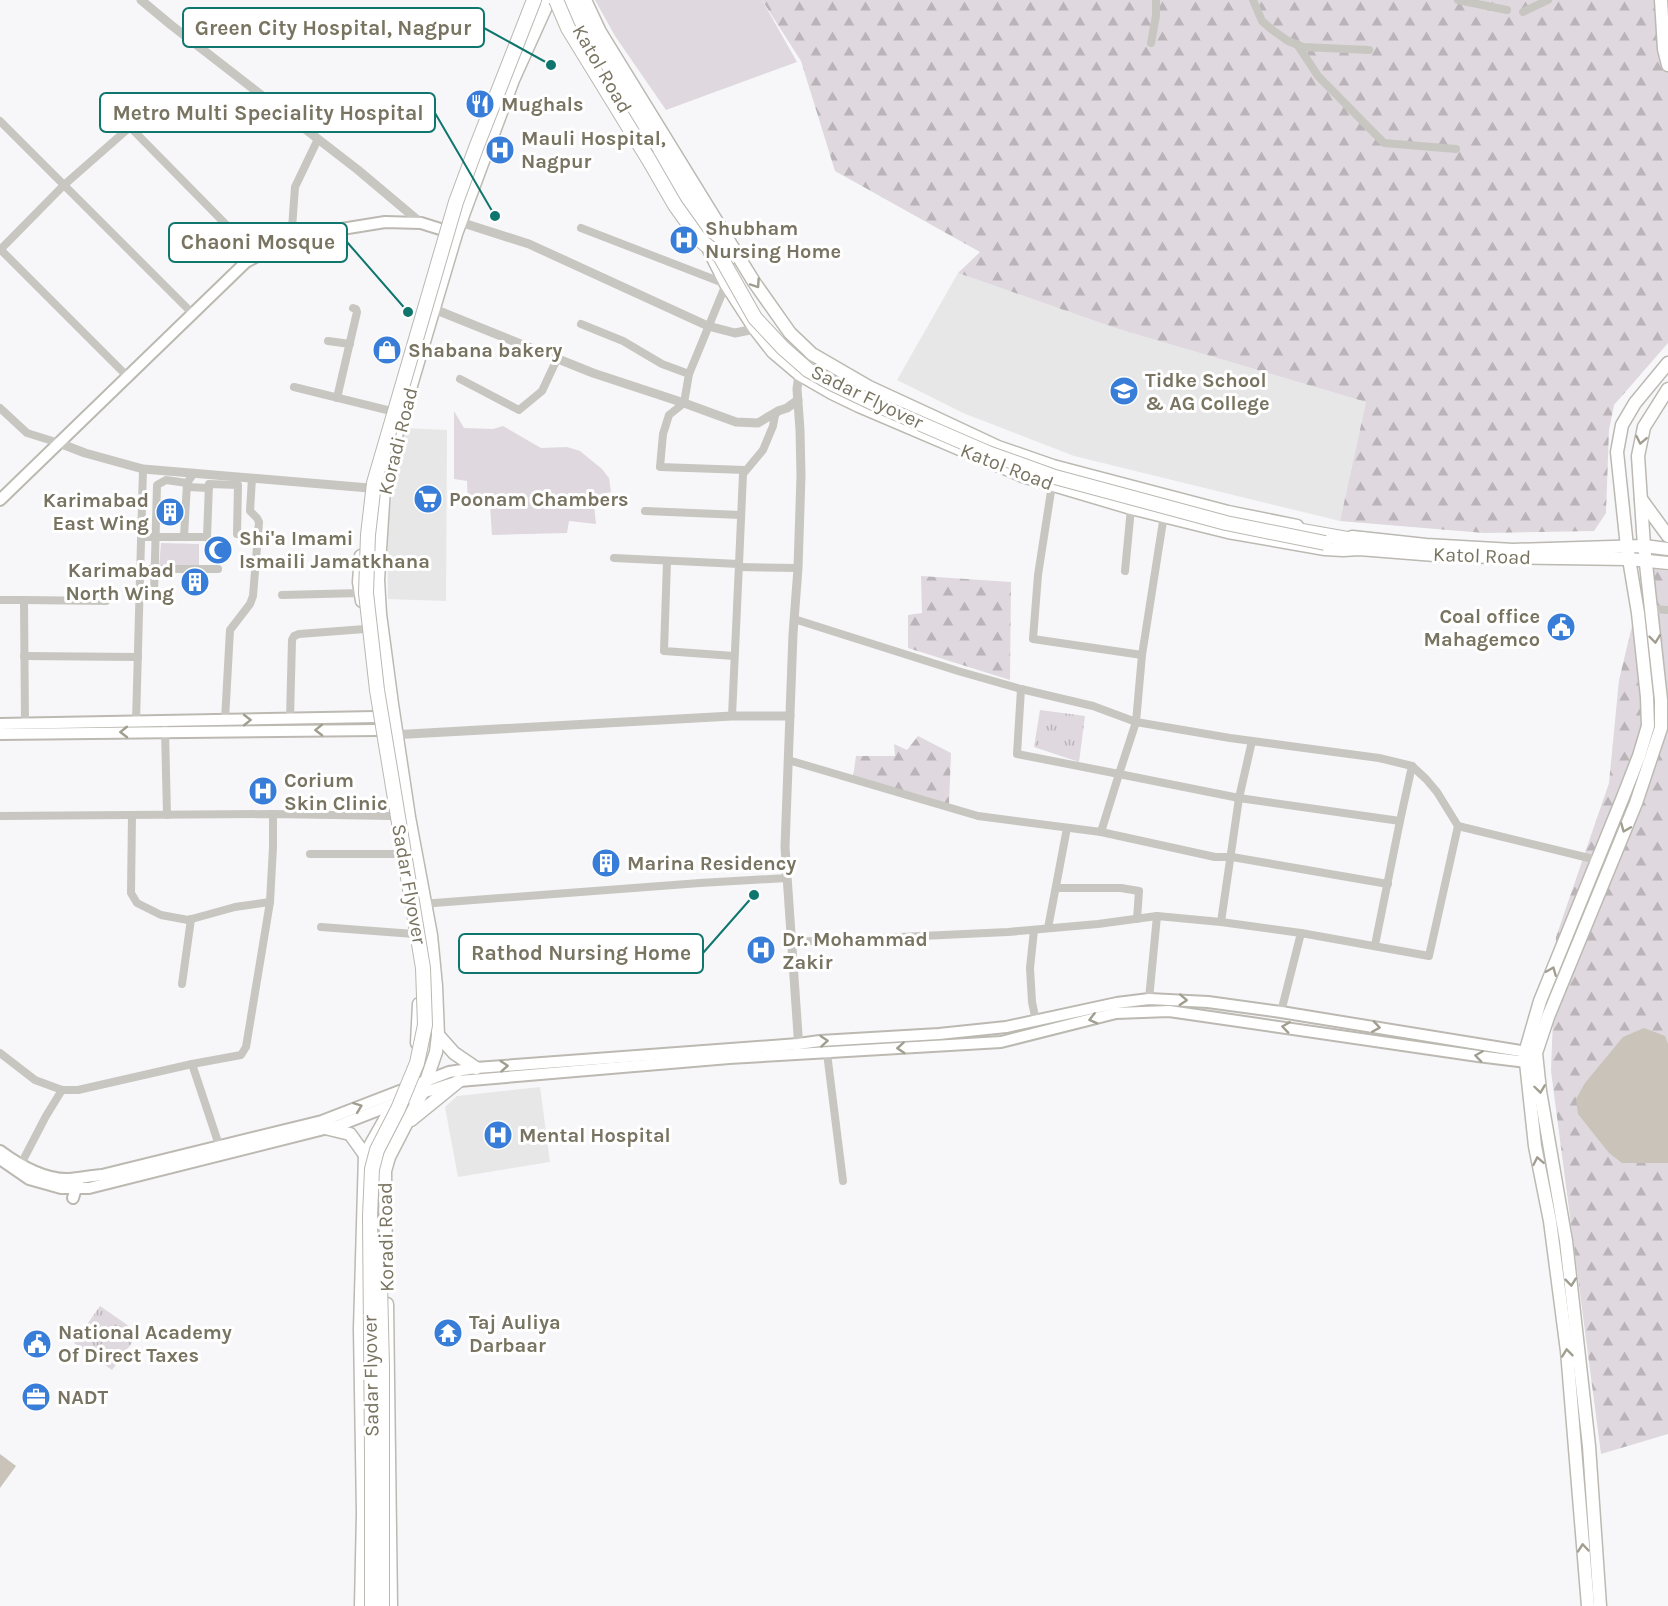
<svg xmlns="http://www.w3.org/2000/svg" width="1668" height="1606" viewBox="0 0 1668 1606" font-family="Karla,sans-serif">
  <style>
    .built { fill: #e7e7e7 }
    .grass { fill: #dfd8df }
    .forest { fill: url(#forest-firs) }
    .park { fill: url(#park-tufts) }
    .water { fill: #c9c3ba }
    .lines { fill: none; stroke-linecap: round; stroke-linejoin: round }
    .secondary-casing { stroke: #bbb9b1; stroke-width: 14 }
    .primary-casing { stroke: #bbb9b2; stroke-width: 15 }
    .trunk-casing { stroke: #bab8b2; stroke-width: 16 }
    .minor { stroke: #c8c6c0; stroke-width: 8 }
    .tertiary { stroke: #c8c6c0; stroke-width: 9 }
    .secondary { stroke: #fff; stroke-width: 10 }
    .primary { stroke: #fff; stroke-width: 12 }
    .trunk { stroke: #fff; stroke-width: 14 }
    .trunk-bridge-casing { stroke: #bab8b2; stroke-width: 16; stroke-linecap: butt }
    .trunk-bridge { stroke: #fff; stroke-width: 14 }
    .oneway { stroke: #a19e90 }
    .labels { text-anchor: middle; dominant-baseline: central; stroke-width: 6; stroke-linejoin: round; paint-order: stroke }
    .street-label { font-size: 20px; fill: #797461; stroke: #fff }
    .poi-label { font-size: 20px; font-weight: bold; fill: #797461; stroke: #fff; text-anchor: start }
    .leader { fill: none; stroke: #0f766e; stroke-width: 2 }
    .callout-dot { fill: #0f766e; stroke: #fff; stroke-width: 2 }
    .callout { fill: #fff; stroke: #0f766e; stroke-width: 2 }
    .callout-label { font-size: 21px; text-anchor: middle; font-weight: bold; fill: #797461 }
  </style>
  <defs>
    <pattern id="forest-firs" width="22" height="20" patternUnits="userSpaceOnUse" patternTransform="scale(1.5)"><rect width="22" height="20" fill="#dfd8df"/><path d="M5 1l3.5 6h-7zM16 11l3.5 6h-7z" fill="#bab4b8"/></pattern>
    <pattern id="park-tufts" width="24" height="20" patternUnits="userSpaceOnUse" patternTransform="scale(1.5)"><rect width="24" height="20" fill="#dfd8df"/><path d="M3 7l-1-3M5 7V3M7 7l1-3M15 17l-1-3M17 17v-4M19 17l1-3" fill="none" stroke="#bab4b8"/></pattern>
  </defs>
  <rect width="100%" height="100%" fill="#f7f7f9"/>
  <g class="built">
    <path d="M958,273L1115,328L1366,402L1340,521L1074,456L963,413L897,380Z"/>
    <path d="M404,428L447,430L446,601L388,599L387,523Z"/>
    <path d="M540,1087L550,1162L458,1177L445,1107L457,1096Z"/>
  </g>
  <g class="grass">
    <path d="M595,0H762L797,62L666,110L615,36Z"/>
    <path d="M454,411L464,428L493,429L503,426L541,448L567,447L580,451L602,469L609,478L611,492L593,496L596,524L569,521L567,533L492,535L490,505L468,504L467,481L454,479Z"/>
    <path d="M161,543L199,544V568L159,567Z"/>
  </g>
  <g class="forest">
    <path d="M762,0H1655L1668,70V343L1614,405L1609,430L1606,513L1594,531L1484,533L1340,521L1366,402L1115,328L958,273L980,252L835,171L801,61Z"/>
    <path d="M1646,568L1668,571V1434L1601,1454L1551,1071L1556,937L1609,783L1619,680Z"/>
    <path d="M921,576L1011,582L1010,680L908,648V615L922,613Z"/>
    <path d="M918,736L951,753L949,804L853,777L856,756H895L894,744L907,750Z"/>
  </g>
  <g class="park">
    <path d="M1040,710L1085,716L1079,762L1034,747Z"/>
    <path d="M100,1306L139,1333L112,1370L74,1343Z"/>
  </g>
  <g class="water">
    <path d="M1644,1028L1665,1036L1668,1044V1163H1622L1609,1153L1578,1114L1576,1099L1585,1083L1623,1037Z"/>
    <path d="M0,1454L16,1466L0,1488Z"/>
  </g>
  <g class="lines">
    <g class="secondary-casing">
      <g id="secondary">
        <path d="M0,500L246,262L274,247L317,233L385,222L421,223L453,233"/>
        <path d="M0,724L376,717"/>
        <path d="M0,734L377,730"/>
        <path d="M0,1151C19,1165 45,1180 69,1179C80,1178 91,1176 102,1175L322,1121L449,1072L476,1068L798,1044L820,1041L939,1034L1006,1027L1117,1003L1149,999L1208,1002L1281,1012L1533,1053"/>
        <path d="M0,1159L29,1179L61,1188H89L340,1125L422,1093L459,1081L729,1058L1001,1042L1116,1013L1169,1011L1478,1056L1534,1063"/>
        <path d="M73,1198L78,1181"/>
      </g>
    </g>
    <g class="primary-casing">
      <g id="primary">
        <path d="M564,0L576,24L640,133"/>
        <path d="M585,0L600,32L754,282L790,333L812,354L869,387L934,417L998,447L1053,466L1228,512L1297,526"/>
        <path d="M1661,0L1664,49L1668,65"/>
        <path d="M655,158L696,225"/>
        <path d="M708,248L726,284L755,329L773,352L799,374L832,393L859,406L1023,476L1131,508L1228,532L1325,549L1343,550L1359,549L1435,555L1492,557L1629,559L1668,563"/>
        <path d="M1641,499L1668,536"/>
        <path d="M1352,537L1426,545L1513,550L1644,546L1668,549"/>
        <path d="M361,556L359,582L362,601"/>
        <path d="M438,1035L454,1053L476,1068"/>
        <path d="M417,1043L419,1004"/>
        <path d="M411,1120L459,1081"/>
        <path d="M325,1128L350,1134L365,1155"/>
        <path d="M386,1260L385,1171L389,1157L422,1093L436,1052L438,1035L436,986L431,935L409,817L392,704L380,614L378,580L384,488L393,446L456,234L513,80L549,0"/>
        <path d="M387,1304L391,1606"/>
        <path d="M361,1606L363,1513L360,1329L365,1155L392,1107"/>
        <path d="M1588,1606L1567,1351L1550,1221L1535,1146L1525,1053L1540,1001L1623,797L1639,756L1648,726L1647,697L1638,613L1627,547L1617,452L1622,425L1635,403L1668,363"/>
        <path d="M1600,1606L1589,1446L1566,1241L1540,1091L1536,1053L1548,1017L1636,803L1661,728V700L1644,546L1638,456L1644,427L1668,389"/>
      </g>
    </g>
    <g class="trunk-casing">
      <g id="trunk">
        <path d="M572,0L606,61L728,259"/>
        <path d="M1285,528L1347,539H1362"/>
      </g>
    </g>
    <g class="minor">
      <path d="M1253,0L1262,21L1271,29L1288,41L1303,47L1369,50"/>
      <path d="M1458,0L1507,10"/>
      <path d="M1523,12L1548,0"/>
      <path d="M1151,43L1156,16V0"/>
      <path d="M1297,44L1318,76L1384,143L1456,149"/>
      <path d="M0,121L193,314"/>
      <path d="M581,228L726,284L689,374L684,403L669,415L663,434L660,467L745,470"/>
      <path d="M291,242L295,187L318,139"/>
      <path d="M0,249L128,377"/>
      <path d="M0,250L64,185L130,127L257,256"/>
      <path d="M581,324L623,341L662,364L689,374"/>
      <path d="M328,341L350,344"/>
      <path d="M460,379L519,410L542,391L557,359"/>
      <path d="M294,387L391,411"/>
      <path d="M337,398L357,312L356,309L353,308"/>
      <path d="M0,408L27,433L59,443"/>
      <path d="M1052,485L1038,575L1033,639L1142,655"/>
      <path d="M187,487L209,488"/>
      <path d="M645,511L741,515"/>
      <path d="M141,537H207L209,484L238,485L237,534"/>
      <path d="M184,537L187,483L194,473"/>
      <path d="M614,558L739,564L732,716"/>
      <path d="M667,561L664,651L734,656"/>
      <path d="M739,564L743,474L763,450L773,426L775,415L778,411"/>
      <path d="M739,567L798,568"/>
      <path d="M140,569H218"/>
      <path d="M1125,571L1131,508"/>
      <path d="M154,595L157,485L166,480L187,483"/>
      <path d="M282,595L361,593"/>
      <path d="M0,600H24L25,723"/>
      <path d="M24,600L106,601"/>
      <path d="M1651,609L1668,610"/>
      <path d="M794,619L958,671L1021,689L1093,706L1136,722L1230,738L1379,758L1412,766L1426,779L1437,792L1458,826L1597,860"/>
      <path d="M24,656L138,657"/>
      <path d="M1021,689L1017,754L1119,774L1136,722L1142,655L1164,515"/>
      <path d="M290,719L292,640L294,636L299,634L365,629"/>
      <path d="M225,720L230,630L250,604L253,596L259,522L257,518L250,511L252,478"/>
      <path d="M136,722L143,469"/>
      <path d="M165,730L167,815"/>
      <path d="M788,760L978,816L1101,832L1119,774L1239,798L1400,821L1375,945"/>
      <path d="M132,815L131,893L137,903L161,915L188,920L235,907L270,902"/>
      <path d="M0,816L273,814L391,816"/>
      <path d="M1400,821L1412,766"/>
      <path d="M1101,832L1215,857H1232L1388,884"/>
      <path d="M310,854H399"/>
      <path d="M1056,888H1121L1139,891L1137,919"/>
      <path d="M421,904L700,883L787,878"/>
      <path d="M1221,922L1239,798L1252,741"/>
      <path d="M321,927L414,934"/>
      <path d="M1048,928L1067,828"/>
      <path d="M1034,930L1030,968L1032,1002L1036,1021"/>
      <path d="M792,942L1008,932L1098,924L1157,916L1221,922L1301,933L1429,956L1458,826"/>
      <path d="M182,984L191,919"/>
      <path d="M1149,999L1157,916"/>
      <path d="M1281,1012L1301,933"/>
      <path d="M0,1053L35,1080L62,1090H78L192,1064L241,1055L246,1047L270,902L273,847V814"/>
      <path d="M827,1053L843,1181"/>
      <path d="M192,1064L219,1145"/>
      <path d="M21,1164L46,1116L62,1090"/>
    </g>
    <g class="tertiary">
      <path d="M141,0L171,25L358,170L421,223"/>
      <path d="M457,221L529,244L708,326L735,333L755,329"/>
      <path d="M429,307L593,373L684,403L736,422L758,423L778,411L787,408L798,400"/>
      <path d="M59,443L85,453L143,469L369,488"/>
      <path d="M391,735L732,716H790"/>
      <path d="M799,1049L785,847L793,634L798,568L801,476L800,430L797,389L799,374L812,354"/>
    </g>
    <use href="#secondary" class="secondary"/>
    <use href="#primary" class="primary"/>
    <use href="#trunk" class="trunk"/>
    <g class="trunk-bridge-casing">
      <g id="trunk-bridge">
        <path d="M556,0L568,28L649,160L675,205L700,240L720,256L755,318L783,348L808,370L831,383L875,404L988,453L1055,477L1226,523L1325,543"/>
        <path d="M379,1244L382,1366V1606"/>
        <path d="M372,1606V1456L370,1216L372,1169L377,1150L398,1109L417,1063L425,1025L423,968L377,690L366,593L368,535L374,483L456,202L476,148L534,0"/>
      </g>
    </g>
    <use href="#trunk-bridge" class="trunk-bridge"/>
  </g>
  <defs><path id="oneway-chevron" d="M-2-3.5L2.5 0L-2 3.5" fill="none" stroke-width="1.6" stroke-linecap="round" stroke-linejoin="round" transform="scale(1.5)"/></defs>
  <g class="oneway">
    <use href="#oneway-chevron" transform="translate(756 284) rotate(56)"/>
    <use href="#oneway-chevron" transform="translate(1641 440) rotate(101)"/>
    <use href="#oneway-chevron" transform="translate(1655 639) rotate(83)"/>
    <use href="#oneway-chevron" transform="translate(247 720) rotate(-1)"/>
    <use href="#oneway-chevron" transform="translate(319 730) rotate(179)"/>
    <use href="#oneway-chevron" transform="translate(124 732) rotate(179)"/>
    <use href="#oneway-chevron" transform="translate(1625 828) rotate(112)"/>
    <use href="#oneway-chevron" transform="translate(1552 971) rotate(-68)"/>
    <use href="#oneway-chevron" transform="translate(1183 1000) rotate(3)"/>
    <use href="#oneway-chevron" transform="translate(1093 1019) rotate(166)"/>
    <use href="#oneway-chevron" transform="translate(1286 1027) rotate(-172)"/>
    <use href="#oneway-chevron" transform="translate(1376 1027) rotate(9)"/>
    <use href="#oneway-chevron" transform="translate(824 1041) rotate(-5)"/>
    <use href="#oneway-chevron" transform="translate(901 1048) rotate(176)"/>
    <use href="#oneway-chevron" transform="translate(1479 1056) rotate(-172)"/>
    <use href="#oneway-chevron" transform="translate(504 1066) rotate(-4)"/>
    <use href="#oneway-chevron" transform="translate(1540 1089) rotate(82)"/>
    <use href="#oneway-chevron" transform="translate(358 1107) rotate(-21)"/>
    <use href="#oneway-chevron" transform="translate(1538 1161) rotate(-101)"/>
    <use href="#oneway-chevron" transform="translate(1571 1282) rotate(84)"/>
    <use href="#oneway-chevron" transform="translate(1567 1353) rotate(-96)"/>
    <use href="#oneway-chevron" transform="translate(1583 1548) rotate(-95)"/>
  </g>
  <defs>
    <g id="restaurant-disc" transform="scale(1.5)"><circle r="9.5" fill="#387dd7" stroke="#fff"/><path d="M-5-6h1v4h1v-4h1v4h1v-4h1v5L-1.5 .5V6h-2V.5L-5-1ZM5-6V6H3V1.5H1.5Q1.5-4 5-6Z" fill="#fff"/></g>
    <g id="hospital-disc" transform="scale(1.5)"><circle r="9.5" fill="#387dd7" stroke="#fff"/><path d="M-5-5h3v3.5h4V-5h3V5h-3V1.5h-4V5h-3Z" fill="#fff"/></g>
    <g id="shop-disc" transform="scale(1.5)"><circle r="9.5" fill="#387dd7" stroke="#fff"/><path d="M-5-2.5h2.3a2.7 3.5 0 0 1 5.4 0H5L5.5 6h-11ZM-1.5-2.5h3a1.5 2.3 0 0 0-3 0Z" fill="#fff"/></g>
    <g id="school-disc" transform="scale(1.5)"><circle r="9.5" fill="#387dd7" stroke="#fff"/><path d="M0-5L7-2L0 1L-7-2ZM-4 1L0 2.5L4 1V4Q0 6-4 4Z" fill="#fff"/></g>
    <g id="supermarket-disc" transform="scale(1.5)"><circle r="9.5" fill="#387dd7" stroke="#fff"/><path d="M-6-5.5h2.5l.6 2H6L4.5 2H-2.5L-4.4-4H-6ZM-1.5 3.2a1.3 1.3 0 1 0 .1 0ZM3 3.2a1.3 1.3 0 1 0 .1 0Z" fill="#fff"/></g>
    <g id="building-disc" transform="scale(1.5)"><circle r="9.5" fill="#387dd7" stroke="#fff"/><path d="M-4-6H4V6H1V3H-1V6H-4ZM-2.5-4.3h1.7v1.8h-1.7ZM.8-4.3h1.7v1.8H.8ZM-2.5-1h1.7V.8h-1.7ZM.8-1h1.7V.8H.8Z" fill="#fff"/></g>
    <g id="mosque-disc" transform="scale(1.5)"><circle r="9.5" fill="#387dd7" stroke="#fff"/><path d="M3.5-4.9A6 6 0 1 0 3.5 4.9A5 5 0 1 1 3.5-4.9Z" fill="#fff"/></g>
    <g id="civic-disc" transform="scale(1.5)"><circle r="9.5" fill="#387dd7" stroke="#fff"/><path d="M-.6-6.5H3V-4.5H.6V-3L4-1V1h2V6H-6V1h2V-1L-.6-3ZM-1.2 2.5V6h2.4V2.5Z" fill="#fff"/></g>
    <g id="temple-disc" transform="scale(1.5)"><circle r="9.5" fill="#387dd7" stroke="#fff"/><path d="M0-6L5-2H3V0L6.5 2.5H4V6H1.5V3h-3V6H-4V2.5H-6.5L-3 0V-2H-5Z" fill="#fff"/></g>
    <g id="office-disc" transform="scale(1.5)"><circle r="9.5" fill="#387dd7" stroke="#fff"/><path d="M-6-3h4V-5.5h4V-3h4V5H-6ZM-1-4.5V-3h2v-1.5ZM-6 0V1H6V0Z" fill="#fff"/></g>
  </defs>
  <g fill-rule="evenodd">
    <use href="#restaurant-disc" x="480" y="104"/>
    <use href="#hospital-disc" x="500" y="150"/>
    <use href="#hospital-disc" x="684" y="240"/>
    <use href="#shop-disc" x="387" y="350"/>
    <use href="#school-disc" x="1124" y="391"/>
    <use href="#supermarket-disc" x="428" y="499"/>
    <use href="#building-disc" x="170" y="512"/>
    <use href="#mosque-disc" x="218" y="550"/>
    <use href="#building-disc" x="195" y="582"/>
    <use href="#civic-disc" x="1561" y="627"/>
    <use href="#hospital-disc" x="263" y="791"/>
    <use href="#building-disc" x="606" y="863"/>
    <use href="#hospital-disc" x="761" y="950"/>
    <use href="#hospital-disc" x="498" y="1135"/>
    <use href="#temple-disc" x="448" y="1333"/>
    <use href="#civic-disc" x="37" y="1344"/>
    <use href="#office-disc" x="36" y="1397"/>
  </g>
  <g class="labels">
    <g class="street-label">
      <text transform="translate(602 69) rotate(60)">Katol Road</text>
      <text transform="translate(867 397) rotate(26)">Sadar Flyover</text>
      <text transform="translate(398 441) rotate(-76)">Koradi Road</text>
      <text transform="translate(1007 467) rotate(21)">Katol Road</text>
      <text transform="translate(1482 556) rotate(2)">Katol Road</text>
      <text transform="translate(409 884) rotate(80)">Sadar Flyover</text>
      <text transform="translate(386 1237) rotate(-91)">Koradi Road</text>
      <text transform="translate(371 1376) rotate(-91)">Sadar Flyover</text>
    </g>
    <g class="poi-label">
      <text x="501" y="104">Mughals</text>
      <text x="521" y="138">Mauli Hospital,<tspan x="521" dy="23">Nagpur</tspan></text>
      <text x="705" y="228">Shubham<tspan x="705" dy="23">Nursing Home</tspan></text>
      <text x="408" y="350">Shabana bakery</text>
      <text x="1145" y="380">Tidke School<tspan x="1145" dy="23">&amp; AG College</tspan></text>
      <text x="449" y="499">Poonam Chambers</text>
      <text x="149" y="500" text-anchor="end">Karimabad<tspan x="149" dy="23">East Wing</tspan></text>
      <text x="239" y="538">Shi'a Imami<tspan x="239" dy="23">Ismaili Jamatkhana</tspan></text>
      <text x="174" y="570" text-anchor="end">Karimabad<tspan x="174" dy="23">North Wing</tspan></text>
      <text x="1540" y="616" text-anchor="end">Coal office<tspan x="1540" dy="23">Mahagemco</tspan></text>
      <text x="284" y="780">Corium<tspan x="284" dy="23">Skin Clinic</tspan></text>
      <text x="627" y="863">Marina Residency</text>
      <text x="782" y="939">Dr. Mohammad<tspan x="782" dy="23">Zakir</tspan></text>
      <text x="519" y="1135">Mental Hospital</text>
      <text x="469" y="1322">Taj Auliya<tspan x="469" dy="23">Darbaar</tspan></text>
      <text x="58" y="1332">National Academy<tspan x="58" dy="23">Of Direct Taxes</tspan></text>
      <text x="57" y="1397">NADT</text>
    </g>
  </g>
  <path class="leader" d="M551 65L484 28M495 216L435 113M408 312L347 242M754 895L703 953"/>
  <g class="callout-dot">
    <circle cx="551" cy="65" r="6"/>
    <circle cx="495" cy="216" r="6"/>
    <circle cx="408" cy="312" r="6"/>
    <circle cx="754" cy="895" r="6"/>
  </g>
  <g class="callout">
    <rect x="183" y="8" width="301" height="39" rx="6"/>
    <rect x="100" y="93" width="335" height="39" rx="6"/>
    <rect x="169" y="223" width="178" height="39" rx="6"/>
    <rect x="459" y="934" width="244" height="39" rx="6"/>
  </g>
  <g class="callout-label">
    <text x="333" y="35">Green City Hospital, Nagpur</text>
    <text x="268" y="120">Metro Multi Speciality Hospital</text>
    <text x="258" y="249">Chaoni Mosque</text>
    <text x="581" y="960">Rathod Nursing Home</text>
  </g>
</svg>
